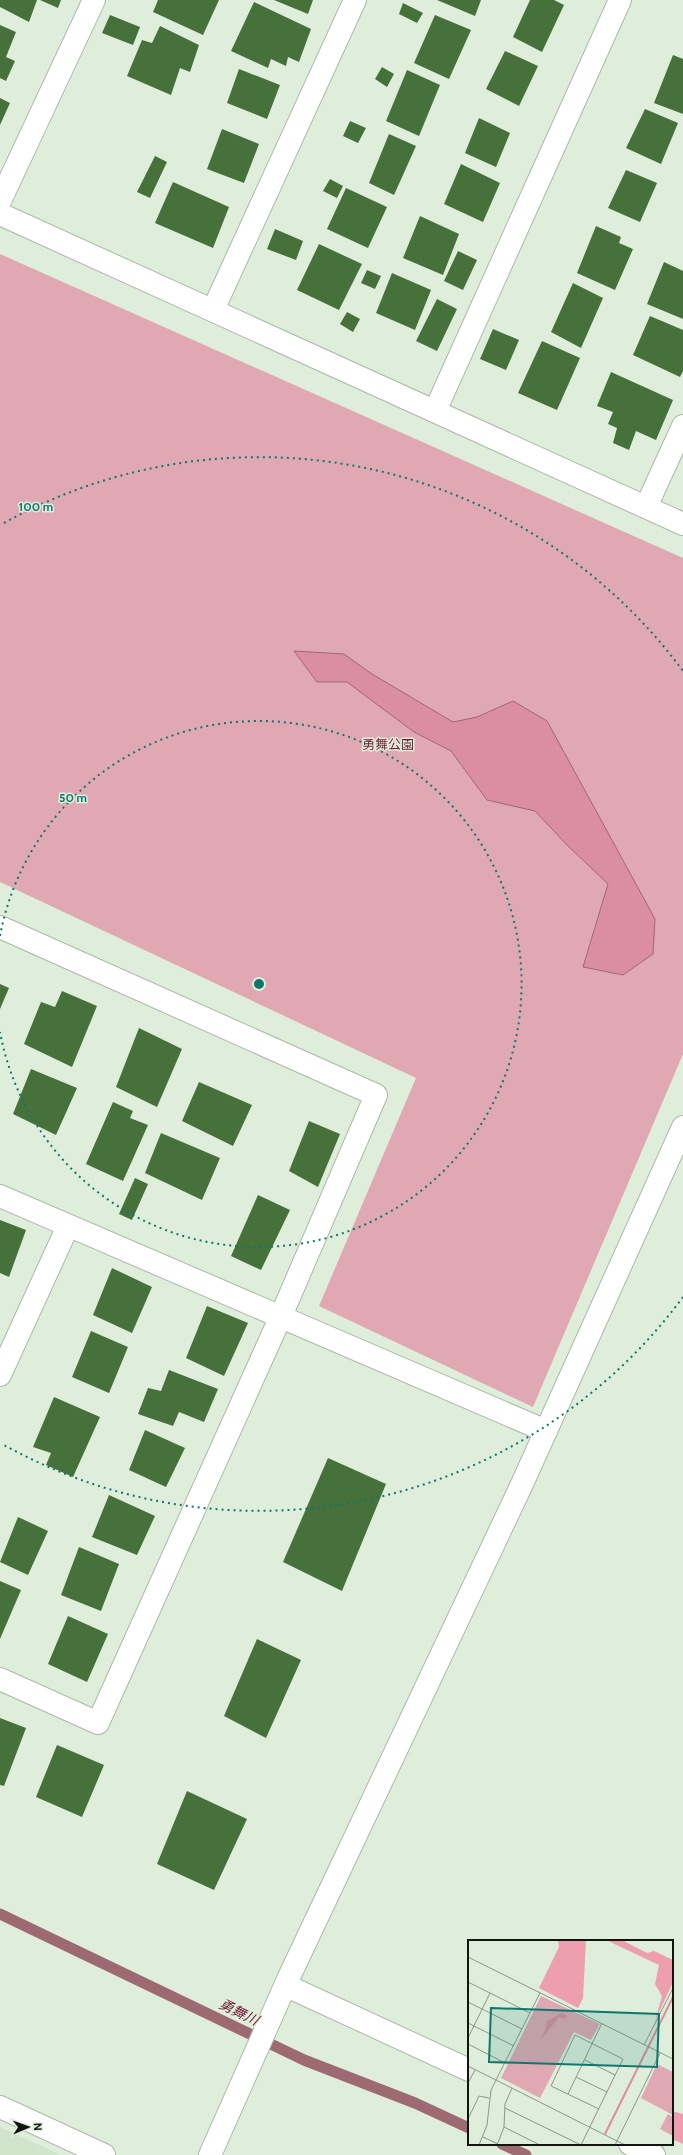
<svg xmlns="http://www.w3.org/2000/svg" width="683" height="2155" viewBox="0 0 683 2155" font-family="Cabin,'Noto Sans JP',sans-serif">
  <style>
    .built { fill: #cfe4ca }
    .green { fill: #e0a8b3 }
    .forest { fill: #ed9fb0 }
    .water { fill: #da8e9f; stroke: #9d6a74 }
    .lines { fill: none; stroke-linecap: round; stroke-linejoin: round }
    .stream { stroke: #9d6a74; stroke-width: 11 }
    .building { fill: #46713b }
    .street-casing { stroke: #aabaa7; stroke-width: 24 }
    .secondary-casing { stroke: #aabaa7; stroke-width: 24 }
    .street { stroke: #fff; stroke-width: 22 }
    .secondary { stroke: #fff; stroke-width: 22 }
    .ring { fill: none; stroke: #0f766e; stroke-width: 2; stroke-dasharray: 2 4 }
    .labels { text-anchor: middle; dominant-baseline: central; stroke-width: 3; stroke-linejoin: round; paint-order: stroke }
    .park-label { font-size: 13px; fill: #741a39; stroke: #deeedb }
    .water-label { font-size: 14px; font-style: italic; fill: #721837; stroke: #deeedb }
    .inset-river { fill: none; stroke: #da8e9f; stroke-width: 2 }
    .inset-road { fill: none; stroke: #8c9789; stroke-width: 1 }
    .view { fill: #0f766e; fill-opacity: 0.15; stroke: #0f766e; stroke-width: 2 }
    .inset-edge { fill: none; stroke: #10150f; stroke-width: 2 }
    .centre { fill: #0f766e; stroke: #deeedb; stroke-width: 2 }
    .ring-label { font-size: 12px; text-anchor: middle; font-weight: bold; fill: #0f766e; stroke: #deeedb; stroke-width: 3; stroke-linejoin: round; paint-order: stroke }
  </style>
  <rect width="100%" height="100%" fill="#deeedb"/>
  <path class="built" d="M0,2127L59,2154L58,2155H0Z"/>
  <path class="green" d="M0,254L683,558V1054L533,1407L319,1306L416,1078L0,882Z"/>
  <path class="forest" d="M672,2111L683,2114V2144L672,2139Z"/>
  <path class="water" d="M294,651L344,654L372,674L453,722L477,717L513,701L547,721L655,919L653,954L623,975L583,967L608,884L567,845L535,811L487,800L451,751L414,732L347,682H317Z"/>
  <g class="lines">
    <g class="stream">
      <path d="M0,1914L304,2060L415,2103L469,2128"/>
      <path d="M502,2144L526,2155"/>
    </g>
  </g>
  <g class="building">
    <path d="M0,0H37L29,22L0,7Z"/>
    <path d="M40,0H61L58,8Z"/>
    <path d="M158,0H219L203,35L153,12Z"/>
    <path d="M274,0H313L308,14Z"/>
    <path d="M437,0H481L475,16Z"/>
    <path d="M530,0H554L564,5L542,52L513,37Z"/>
    <path d="M254,2L311,29L299,62L288,57L286,66L271,59L268,68L231,51Z"/>
    <path d="M403,3L423,13L417,23L399,14Z"/>
    <path d="M110,15L140,27L133,45L102,33Z"/>
    <path d="M435,15L471,30L449,79L414,63Z"/>
    <path d="M0,25L16,32L6,57L15,61L6,81L0,78Z"/>
    <path d="M160,26L199,45L190,72L180,68L171,95L127,76L142,40L152,43Z"/>
    <path d="M505,51L538,66L519,106L486,89Z"/>
    <path d="M673,55L683,59V114L654,103Z"/>
    <path d="M382,67L394,74L387,87L375,79Z"/>
    <path d="M239,69L280,85L267,119L227,103Z"/>
    <path d="M407,70L440,85L419,136L386,121Z"/>
    <path d="M0,98L10,103L0,125Z"/>
    <path d="M645,109L678,123L661,164L626,148Z"/>
    <path d="M479,118L510,133L496,167L465,153Z"/>
    <path d="M350,121L366,128L358,143L343,136Z"/>
    <path d="M222,129L259,144L244,183L207,169Z"/>
    <path d="M389,134L416,146L394,195L369,183Z"/>
    <path d="M155,156L167,162L150,198L137,192Z"/>
    <path d="M461,164L500,183L483,222L444,204Z"/>
    <path d="M626,170L657,183L640,222L608,208Z"/>
    <path d="M330,179L343,186L337,198L323,191Z"/>
    <path d="M173,182L229,207L213,248L155,223Z"/>
    <path d="M346,188L387,207L368,248L327,229Z"/>
    <path d="M420,216L459,234L443,275L403,258Z"/>
    <path d="M596,226L621,237L619,243L633,249L615,290L577,273Z"/>
    <path d="M275,229L303,241L296,260L267,249Z"/>
    <path d="M319,244L362,264L339,310L297,290Z"/>
    <path d="M458,251L477,260L463,290L444,281Z"/>
    <path d="M664,262L683,271V319L647,304Z"/>
    <path d="M367,270L381,276L375,289L361,283Z"/>
    <path d="M392,273L431,290L415,330L376,313Z"/>
    <path d="M573,283L603,298L581,348L551,332Z"/>
    <path d="M437,299L457,309L437,351L416,341Z"/>
    <path d="M347,312L360,319L353,332L340,324Z"/>
    <path d="M650,316L683,330V371L680,377L633,355Z"/>
    <path d="M493,329L519,340L506,370L480,359Z"/>
    <path d="M542,341L580,358L557,410L518,393Z"/>
    <path d="M611,372L673,400L656,440L636,431L629,450L613,443L617,428L608,424L613,412L597,406Z"/>
    <path d="M0,984L9,988L0,1009Z"/>
    <path d="M62,991L97,1006L72,1067L24,1044L41,1002L55,1007Z"/>
    <path d="M139,1028L182,1049L157,1107L116,1087Z"/>
    <path d="M31,1069L77,1088L56,1135L13,1114Z"/>
    <path d="M199,1082L252,1105L233,1146L182,1121Z"/>
    <path d="M113,1102L133,1111L130,1118L148,1125L123,1181L86,1164Z"/>
    <path d="M309,1121L340,1134L318,1187L289,1171Z"/>
    <path d="M161,1133L220,1158L202,1200L145,1173Z"/>
    <path d="M135,1178L148,1184L132,1220L119,1214Z"/>
    <path d="M258,1195L290,1210L261,1270L231,1256Z"/>
    <path d="M0,1220L26,1230L9,1277L0,1273Z"/>
    <path d="M112,1268L152,1287L132,1333L93,1315Z"/>
    <path d="M207,1306L248,1323L224,1376L186,1358Z"/>
    <path d="M91,1331L128,1347L109,1393L72,1377Z"/>
    <path d="M169,1370L218,1389L204,1422L179,1412L173,1426L138,1414L148,1388L161,1391Z"/>
    <path d="M54,1397L100,1417L73,1477L46,1465L51,1453L33,1447Z"/>
    <path d="M145,1430L185,1448L166,1487L129,1470Z"/>
    <path d="M328,1458L386,1484L342,1591L283,1562Z"/>
    <path d="M109,1495L155,1516L137,1555L92,1537Z"/>
    <path d="M18,1517L48,1531L28,1575L0,1562Z"/>
    <path d="M79,1547L119,1564L101,1611L61,1595Z"/>
    <path d="M0,1581L21,1590L0,1639Z"/>
    <path d="M68,1616L108,1634L87,1682L48,1664Z"/>
    <path d="M257,1639L301,1660L266,1738L224,1716Z"/>
    <path d="M0,1718L26,1728L4,1786L0,1785Z"/>
    <path d="M57,1745L104,1765L82,1817L36,1797Z"/>
    <path d="M187,1791L247,1819L214,1890L157,1864Z"/>
  </g>
  <g class="lines">
    <g class="street-casing">
      <g id="street">
        <path d="M0,201L94,0"/>
        <path d="M213,310L355,0"/>
        <path d="M435,411L620,0"/>
        <path d="M646,507L683,426"/>
        <path d="M0,927L376,1095L281,1316L98,1723L0,1679"/>
        <path d="M0,1196L546,1431"/>
        <path d="M0,1375L68,1226"/>
      </g>
    </g>
    <g class="secondary-casing">
      <g id="secondary">
        <path d="M0,214L683,524"/>
        <path d="M287,1986L469,2070"/>
        <path d="M0,2107L104,2155"/>
        <path d="M630,2144L654,2155"/>
        <path d="M210,2155L289,1977L522,1484L683,1127"/>
      </g>
    </g>
    <use href="#street" class="street"/>
    <use href="#secondary" class="secondary"/>
  </g>
  <g class="ring">
    <path d="M0 936A263 263 0 1 1 0 1032"/>
    <path d="M683 1297A527 527 0 0 1 4 1445M4 523A527 527 0 0 1 683 671"/>
  </g>
  <g class="labels">
    <g class="park-label">
      <text x="388" y="744">勇舞公園</text>
    </g>
    <g class="water-label">
      <text transform="translate(239 2012) rotate(26)">勇舞川</text>
    </g>
  </g>
  <g transform="translate(468 1940)">
    <rect width="205" height="205" fill="#deeedb"/>
    <path d="M73,56L132,84L123,100L106,92L72,158L33,138ZM189,124L205,132V175L173,158ZM200,174L205,177V196L192,189Z" fill="#e0a8b3"/>
    <path d="M90,0H118L115,58L110,68L71,48L91,7ZM138,0H154L179,13L186,11L205,20V42L187,81L194,56L187,44L191,25Z" fill="#ed9fb0"/>
    <path d="M94,73L99,76L98,79L91,77L72,101L78,88L79,81Z" fill="#da8e9f"/>
    <path class="inset-river" d="M137,194L205,57"/>
    <path class="inset-road" d="M0,17L205,119M0,42L62,73M0,62L54,89M0,83L46,106M0,98L22,53M0,104L37,123M176,105L205,48M117,120L147,135M0,126L157,205M108,137L139,152M0,143L7,130M100,154L134,83M37,168L113,205M0,179L11,156L21,158M36,187L72,205M15,197L30,204M11,205L19,185L23,150L72,53M29,205L36,187L37,164L44,148M113,205L155,119L107,95L83,146L131,169M147,205L192,113"/>
    <path class="view" d="M23,68L191,74L189,127L21,122Z"/>
    <rect width="205" height="205" class="inset-edge"/>
  </g>
  <circle cx="259" cy="984" r="6" class="centre"/>
  <g class="ring-label">
    <text x="36" y="511">100 m</text>
    <text x="73" y="802">50 m</text>
  </g>
  <g transform="translate(28 2127) rotate(88)" stroke="#deeedb" stroke-width="3" paint-order="stroke">
  <path d="M0-3L7 15L0 10L-7 15Z" fill="#10150f"/>
  <text y="-6" font-size="11" font-weight="bold" text-anchor="middle" fill="#10150f">N</text>
  </g>
</svg>
